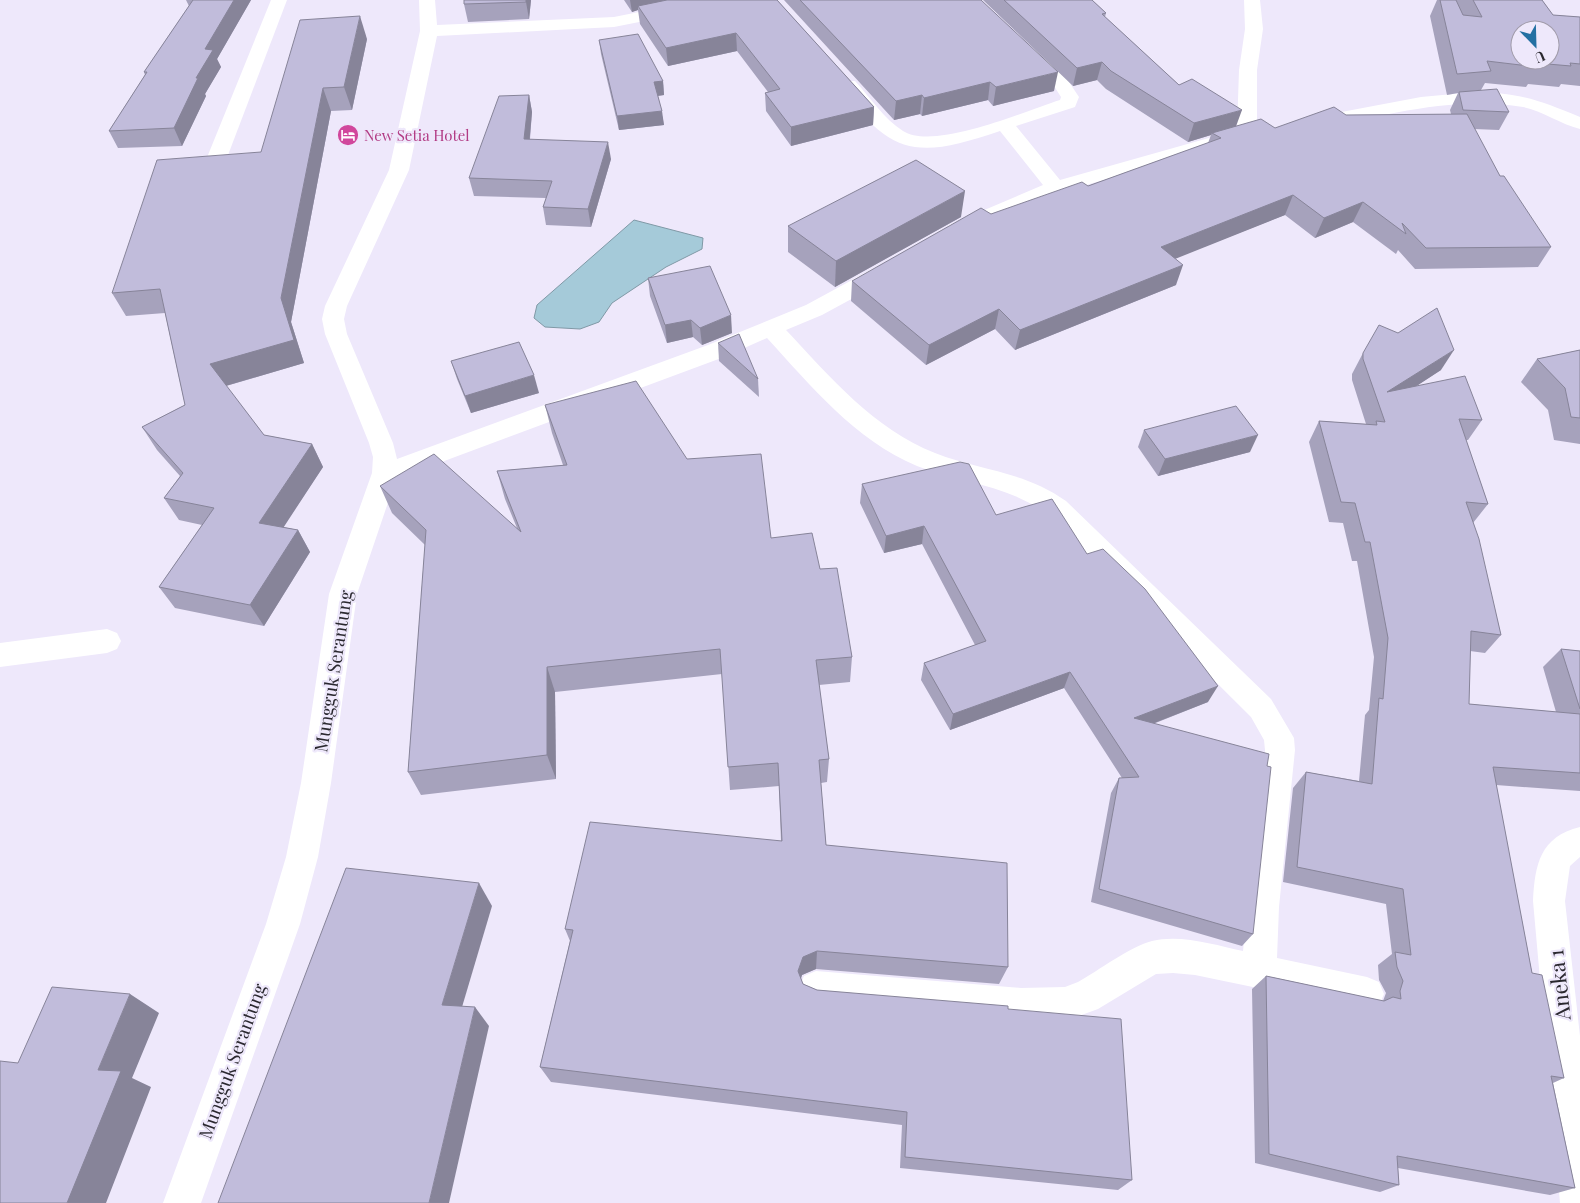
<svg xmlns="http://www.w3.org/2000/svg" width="1580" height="1203" viewBox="0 0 1580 1203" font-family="'Playfair Display',serif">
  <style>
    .water { fill: #a5cad9; stroke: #8099a6 }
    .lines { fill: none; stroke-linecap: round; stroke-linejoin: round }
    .minor { fill: #fff; fill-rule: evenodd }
    .wall { fill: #a6a2bc }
    .shaded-wall { fill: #878499 }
    .building { fill: #c1bcdb; stroke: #878499; fill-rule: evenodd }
    .labels { text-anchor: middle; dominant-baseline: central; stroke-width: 4.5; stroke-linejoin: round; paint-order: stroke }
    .far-hotel-label { font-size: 15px; fill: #b23c85; stroke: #eee8fb; text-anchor: start }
    .street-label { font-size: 18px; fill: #2a282f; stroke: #eee8fb }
    .near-street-label { font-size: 21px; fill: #2a282f; stroke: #eee8fb }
  </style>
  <rect width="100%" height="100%" fill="#eee8fb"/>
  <path class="water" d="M634,220L703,238L702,249L666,267L612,303L599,322L580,329L545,327L534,318L537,305Z"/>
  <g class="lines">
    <g class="minor">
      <path d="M271,0H287L228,155L225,159H211L208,155Z"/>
      <path d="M419,0H435L437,25L614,17L699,0H733L731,4L725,5L614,27L437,36L409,170L347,306L344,319L347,334L393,443L397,459L708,345L806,305L876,267L884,265L892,267L895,272L892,277L822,315L786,330C830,377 874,429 935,453C981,471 1024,471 1066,501L1271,699L1294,738L1295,750L1279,907L1277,958L1367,977L1379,982L1384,994L1379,1006L1367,1011L1195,975L1173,973L1156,974L1098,1009L1065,1021L1021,1022L816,1005L804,1000L799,988L804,976L816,971L1021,988L1065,987L1078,982C1098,971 1131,946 1152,941C1181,934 1215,945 1243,951L1265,750L1264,740L1251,717L1048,515C1007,484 963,484 917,466C855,440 811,386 767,338L724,357L396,479L357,594L331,783L318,857L300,924L201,1203H163L266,924L286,857L301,783L329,594L372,473L373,457L369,443L325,334L322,319L325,306L389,170L420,31Z"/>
      <path d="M1244,0H1260L1263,29L1257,70V133L1254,137L1044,197L956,236L949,235L946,230L949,225L1043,185L1000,131C920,158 891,159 840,85L843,81H855C870,97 884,119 903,131C934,151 1025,111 1060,100L1061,97L1054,86L1021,55L1024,51H1036L1067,79L1079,97L1075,107L1016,126L1060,180L1237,130L1239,70L1245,29Z"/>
      <path d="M1475,92C1520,93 1539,100 1580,117V129C1560,124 1543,111 1523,107C1454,95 1383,116 1315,129L1308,127L1305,123L1308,119L1315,117L1421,97Z"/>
      <path d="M107,629L117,633L121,641L117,649L107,653L0,667V643Z"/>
      <path d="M1580,827V857L1570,866L1565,901L1580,1036V1203H1560L1533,901C1535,864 1540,837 1580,827Z"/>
    </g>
  </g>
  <g class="wall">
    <path d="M186,0H251L217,59L221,67L205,94L206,96L182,146L118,148L109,131L145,75L144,72L189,6Z"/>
    <path d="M531,0L529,19L468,22L464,4Z"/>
    <path d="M624,0H777L874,107L873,125L791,146L766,111L765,93L768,92L737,51L668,66L640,24L638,10L632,12Z"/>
    <path d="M784,0H981L1054,91L993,106L988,100L922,116L920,114L894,120Z"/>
    <path d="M983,0H1092L1106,13L1105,17L1179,85L1236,126L1275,128L1346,115L1451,114L1450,110L1458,93L1447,95L1430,16L1437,0H1542L1553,15L1580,17V86L1561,84L1559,87L1528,84L1526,87L1485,83L1481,90L1509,112L1499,130L1474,129L1500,176L1551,247L1538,267L1415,269L1398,250L1396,254L1353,222L1315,238L1285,215L1175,258L1176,285L1015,350L995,329L926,365L851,301L852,281L991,214L1088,186L1208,143L1211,135L1188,142L1106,89L1097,80L1073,86Z"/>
    <path d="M367,39L352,110L331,111L291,322L304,363L226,386L264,435L312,444L323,467L283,527L298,530L310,552L264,626L175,608L159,587L202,525L179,520L164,498L180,476L157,450L142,427L185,405L165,313L126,316L112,293L261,152Z"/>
    <path d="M599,40L663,81L664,95L658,96L664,125L619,130L601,54Z"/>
    <path d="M529,95L532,112L530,139L611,159L591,227L546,225L543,207L546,198L474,196L469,178Z"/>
    <path d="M961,217L835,287L788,252V226Z"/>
    <path d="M648,278L732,333L702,345L693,337L667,343L650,296Z"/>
    <path d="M1398,333L1441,370L1416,386L1482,420L1468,440H1466L1488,504L1473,523L1501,635L1485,653L1470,651L1469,704L1556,712L1543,667L1561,649L1580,651V791L1496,785L1532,973L1564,1078L1553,1083L1575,1188L1550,1195L1398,1168L1399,1185L1380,1192L1255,1163L1252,989L1266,976L1383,1001L1386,993L1379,980L1378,965L1392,954L1386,904L1283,882L1293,788L1306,772L1359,781L1365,715L1369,710L1374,657L1357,561H1352L1343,523L1329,522L1309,442L1319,421L1366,424L1352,380V374L1363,353Z"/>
    <path d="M718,343L758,379L759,397L719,361Z"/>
    <path d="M1580,350V444L1554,440L1548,410L1521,382L1537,359Z"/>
    <path d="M451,361L539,393L471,413L457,379Z"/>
    <path d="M545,405L687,459L771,538L820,569L852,657L850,682L819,685L829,759L827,782L821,783L826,845L1008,967L999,984L816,969L802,975L801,979L803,984L817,990L1008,1009L1132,1180L1118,1190L900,1168L902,1125L551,1082L540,1067L570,941L565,929L781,841L779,786L730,790L722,674L555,692L556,779L421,795L408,772L425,545L392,513L380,486L517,528L505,499L497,471L563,465L552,433Z"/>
    <path d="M1144,430L1250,452L1158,476L1138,447Z"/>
    <path d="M862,484L996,515L1087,554L1208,702L1153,724L1253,934L1242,946L1091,902L1111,793L1119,778H1122L1064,688L950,730L921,680L924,663L975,645L922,544L884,553L860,503Z"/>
  </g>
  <g class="shaded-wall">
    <path d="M234,0H251L217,59L221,67L205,94L206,96L182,146L174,128L196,78L205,49Z"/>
    <path d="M526,0H531L529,19L526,2Z"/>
    <path d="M630,0H689L638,6V10L632,12Z"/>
    <path d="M360,16L367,39L352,110L344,87Z"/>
    <path d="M736,33L737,51L668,66L666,48Z"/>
    <path d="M1102,62L1097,80L1073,86L1077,68Z"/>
    <path d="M1058,72L1054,91L993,106L996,87Z"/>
    <path d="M663,81L664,95L656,96L654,82Z"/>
    <path d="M990,82L988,100L922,116L924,98Z"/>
    <path d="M323,88L331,111L291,322L304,363L222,387L210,364L281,298Z"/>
    <path d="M529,95L532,112L528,157L524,139Z"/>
    <path d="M922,95L920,114L894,120L896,101Z"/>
    <path d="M874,107L873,125L791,146V127Z"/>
    <path d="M1242,110L1235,129L1212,133L1211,135L1188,142L1194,123Z"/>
    <path d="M662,111L664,125L619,130L617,116Z"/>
    <path d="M608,142L611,159L591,227L588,209Z"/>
    <path d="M965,191L961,217L835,287L836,261Z"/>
    <path d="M1293,195L1285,215L1155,267L1161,247Z"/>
    <path d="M1363,202L1353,222L1315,238L1324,218Z"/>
    <path d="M1183,265L1176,285L1015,350L1020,330Z"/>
    <path d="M999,309L995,329L926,365L929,345Z"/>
    <path d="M731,315L732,333L702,345L700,328Z"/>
    <path d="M691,320L693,337L667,343L665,325Z"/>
    <path d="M1454,350L1441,370L1380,410L1387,392Z"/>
    <path d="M534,375L539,393L471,413L465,396Z"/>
    <path d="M1258,435L1250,452L1158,476L1165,459Z"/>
    <path d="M312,444L323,467L272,545L259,523Z"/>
    <path d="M924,526L922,544L884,553L886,536Z"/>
    <path d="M298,530L310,552L264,626L250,605Z"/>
    <path d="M547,667L555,692L556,779L547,755Z"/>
    <path d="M1070,672L1064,688L950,730L953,714Z"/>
    <path d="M1218,686L1208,702L1126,734L1134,718Z"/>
    <path d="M479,883L492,906L457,1024L442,1005Z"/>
    <path d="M817,951L816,969L802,975L797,989L798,971L803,957Z"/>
    <path d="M130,994L159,1013L132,1078L151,1087L106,1203H67L98,1070Z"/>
    <path d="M475,1007L489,1026L449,1203H429Z"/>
  </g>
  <g class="building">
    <path d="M193,0H234L205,49L213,50L196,78H198L174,128L109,131L147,72H144Z"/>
    <path d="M464,0H526V2L464,4Z"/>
    <path d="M667,0H777L874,107L791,127L765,93L780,89L736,33L666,48L638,6Z"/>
    <path d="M800,0H981L1058,72L996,87L990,82L924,98L922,95L896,101Z"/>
    <path d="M1004,0H1092L1106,13L1102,14L1179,85L1192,79L1242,110L1194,123L1111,71L1102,62L1077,68Z"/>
    <path d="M1440,0H1456L1463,15L1482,17L1473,0H1542L1553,15L1580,17V64L1570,63L1571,66L1536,63L1537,67L1487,61L1491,71L1457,74ZM1520,30H1550V60H1520Z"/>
    <path d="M360,16L344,87L323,88L281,298L294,340L210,364L264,435L312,444L259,523L298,530L250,605L159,587L214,508L164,498L183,473L142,427L185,405L160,289L112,293L157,160L261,152L300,20Z"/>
    <path d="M638,34L663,81L654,82L662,111L617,116L599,40Z"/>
    <path d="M1497,89L1509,112L1463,110L1459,92Z"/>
    <path d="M529,95L524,139L608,142L588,209L543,207L552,181L469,178L499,96Z"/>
    <path d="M1334,107L1346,115L1467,114L1500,176H1504L1551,247L1426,248L1402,223L1406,234L1363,202L1324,218L1293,195L1161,247L1183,265L1020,330L999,309L929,345L852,281L981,208L991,214L1082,182L1088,186L1221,138L1212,133L1261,119L1275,128Z"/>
    <path d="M916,160L965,191L836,261L788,226Z"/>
    <path d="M710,266L731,315L700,328L691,320L665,325L648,278Z"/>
    <path d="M1437,308L1454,350L1387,392L1465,376L1482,420L1459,419L1488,504L1466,502L1479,539L1501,635L1471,631L1469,704L1580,714V773L1493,767L1532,973L1542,975L1564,1078L1551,1076L1575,1188L1397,1156L1399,1185L1269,1154L1266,976L1384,1001L1393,997L1401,999L1400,991L1403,981L1397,967L1395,952L1411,955L1403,889L1297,867L1306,772L1372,784L1379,698L1383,699L1388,638L1370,542H1365L1355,503L1341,502L1319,421L1377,425L1376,421L1385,422L1363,359V353L1379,325L1398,333Z"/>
    <path d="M739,334L758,379L718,343Z"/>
    <path d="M519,342L534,375L465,396L451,361Z"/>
    <path d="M1580,350V418L1571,417L1565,388L1537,359Z"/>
    <path d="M636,381L687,459L761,454L771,538L812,533L820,569L837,568L852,657L816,660L829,759L819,760L826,845L1007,863L1008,967L817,951L803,957L798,971L803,984L817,990L1008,1006V1009L1121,1019L1132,1180L905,1157L907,1112L540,1067L573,930L565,929L590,822L782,841L778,763L728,767L720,649L547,667V755L408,772L426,530L380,486L434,454L521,532L497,471L567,465L545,405Z"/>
    <path d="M1236,406L1258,435L1165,459L1144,430Z"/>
    <path d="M960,462L969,464L996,515L1052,499L1087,554L1103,549L1145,589L1218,686L1134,718L1269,754L1267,766L1271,767L1253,934L1099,889L1119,778L1139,777L1070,672L953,714L924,663L986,641L924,526L886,536L862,484Z"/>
    <path d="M1561,649L1580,651V709Z"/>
    <path d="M346,868L479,883L442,1005L475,1007L429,1203H218Z"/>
    <path d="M52,987L130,994L98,1070L121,1071L67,1203H0V1061L18,1063Z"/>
  </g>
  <defs>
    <g id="hotel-disc" transform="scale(1.125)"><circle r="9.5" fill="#d1479c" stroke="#eee8fb"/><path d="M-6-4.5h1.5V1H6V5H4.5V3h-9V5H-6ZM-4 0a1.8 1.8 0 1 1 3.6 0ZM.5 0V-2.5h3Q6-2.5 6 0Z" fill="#fff"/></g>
  </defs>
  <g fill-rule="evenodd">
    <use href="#hotel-disc" x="348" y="135"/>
  </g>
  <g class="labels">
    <g class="far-hotel-label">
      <text x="364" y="135">New Setia Hotel</text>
    </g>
    <g class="street-label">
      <text transform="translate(333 671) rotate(-81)">Mungguk Serantung</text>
      <text transform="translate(232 1061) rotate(-70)">Mungguk Serantung</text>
    </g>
    <g class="near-street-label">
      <text transform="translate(1558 985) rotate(-96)">Aneka 1</text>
    </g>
  </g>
  <g transform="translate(1535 45) rotate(157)"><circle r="24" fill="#eee8fb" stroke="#a09ba9"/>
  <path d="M0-4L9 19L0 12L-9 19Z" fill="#2370a3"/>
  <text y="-8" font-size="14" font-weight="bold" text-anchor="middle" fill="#2a282f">U</text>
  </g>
</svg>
